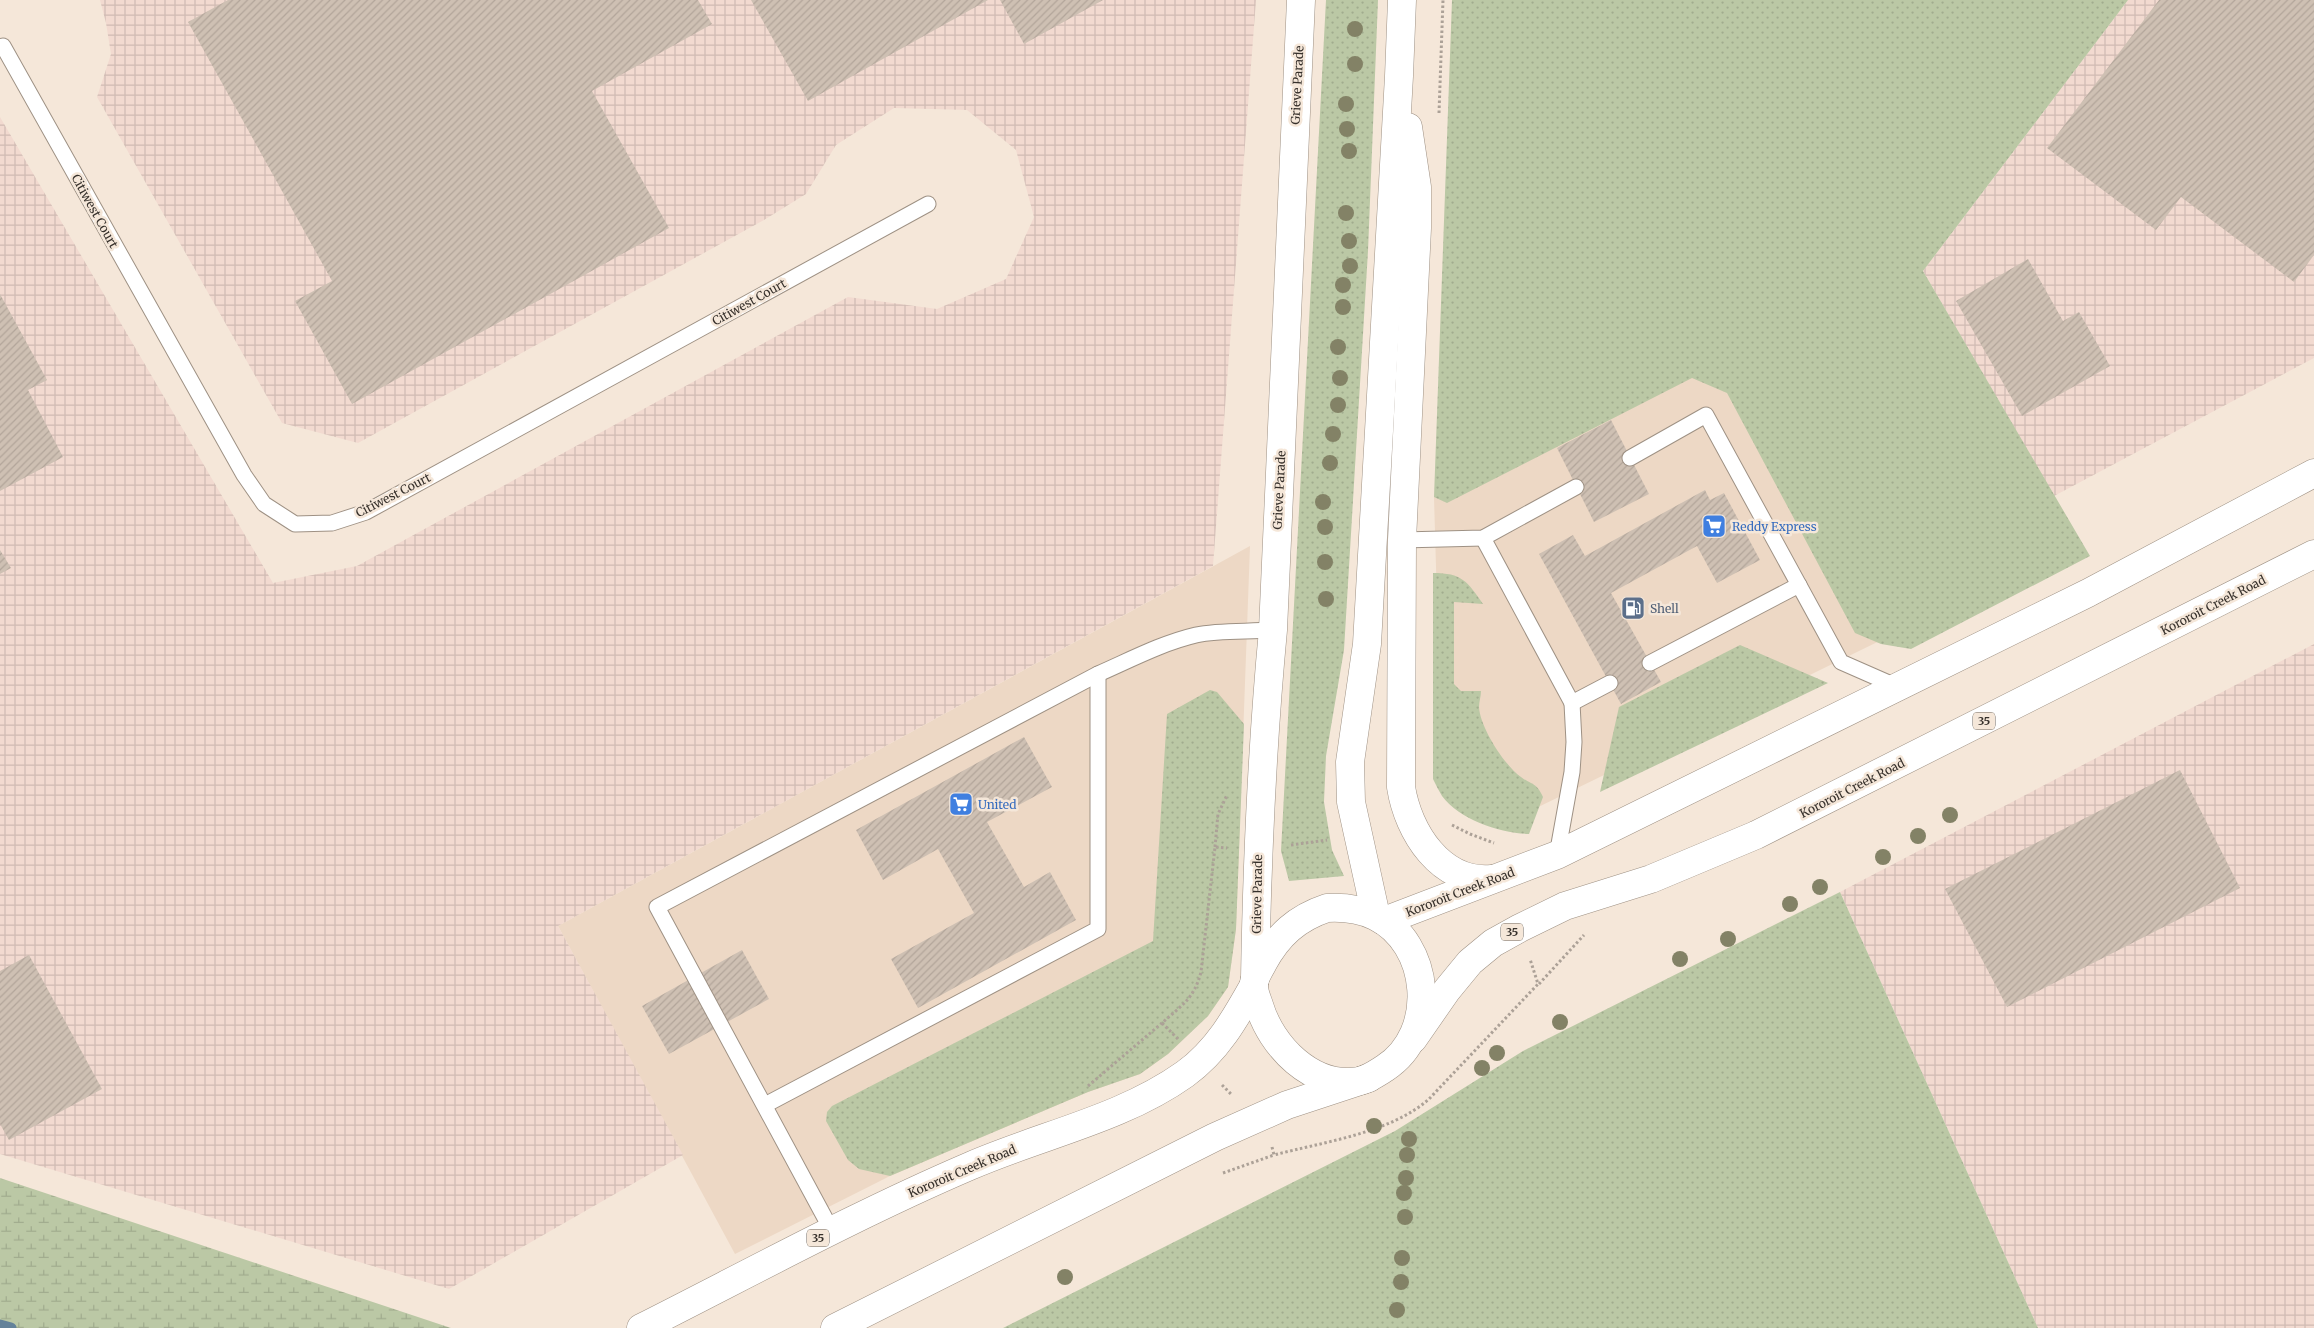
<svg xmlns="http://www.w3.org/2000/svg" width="2314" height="1328" viewBox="0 0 2314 1328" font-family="Merriweather,serif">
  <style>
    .built { fill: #edd8c5 }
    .industrial { fill: url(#industrial-grid) }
    .grass { fill: url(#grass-dots) }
    .wetland { fill: url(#wetland-marsh) }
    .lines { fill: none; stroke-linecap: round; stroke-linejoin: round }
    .stream { stroke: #64829a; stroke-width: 11 }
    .building { fill: url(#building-hatch) }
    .service-casing { stroke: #9e9184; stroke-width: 17 }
    .primary-casing { stroke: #9e9184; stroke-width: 29 }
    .path { stroke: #aca197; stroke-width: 3; stroke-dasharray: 2.5 2.5; stroke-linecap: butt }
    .service { stroke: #fff; stroke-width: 15 }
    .primary { stroke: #fff; stroke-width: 28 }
    .tree { fill: #838266 }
    .labels { text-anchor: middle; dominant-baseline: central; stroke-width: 5; stroke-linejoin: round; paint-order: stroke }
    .shield { fill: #f5e7d9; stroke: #6f675f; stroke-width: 1 }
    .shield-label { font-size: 11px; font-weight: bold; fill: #36302b }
    .street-label { font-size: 12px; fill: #36302b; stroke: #f5e7d9 }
    .shop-label { font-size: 12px; fill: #366cbe; stroke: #f5e7d9; text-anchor: start }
    .service-label { font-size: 12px; fill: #4e5e75; stroke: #f5e7d9; text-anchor: start }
  </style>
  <defs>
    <pattern id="industrial-grid" width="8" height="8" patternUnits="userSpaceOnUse" patternTransform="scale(1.25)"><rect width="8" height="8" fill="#f2dad0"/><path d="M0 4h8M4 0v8" fill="none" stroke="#d0bbb3"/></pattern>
    <pattern id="grass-dots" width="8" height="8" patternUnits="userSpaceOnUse" patternTransform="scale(1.25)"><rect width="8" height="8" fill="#bbc8a5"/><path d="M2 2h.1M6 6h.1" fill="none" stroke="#a1ac8e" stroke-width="1.8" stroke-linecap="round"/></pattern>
    <pattern id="wetland-marsh" width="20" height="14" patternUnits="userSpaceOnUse" patternTransform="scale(1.25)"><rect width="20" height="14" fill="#bbc8a5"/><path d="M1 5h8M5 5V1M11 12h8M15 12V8" fill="none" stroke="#a1ac8e"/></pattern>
    <pattern id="building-hatch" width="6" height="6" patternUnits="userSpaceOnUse" patternTransform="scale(1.25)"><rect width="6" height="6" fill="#cec0b3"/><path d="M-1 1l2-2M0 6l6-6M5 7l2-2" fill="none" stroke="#b2a59a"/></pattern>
  </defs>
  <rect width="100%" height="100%" fill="#f5e7d9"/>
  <g class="built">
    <path d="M1692,362L1739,376L1898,632L1528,812L1442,777L1434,497Z"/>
    <path d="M1250,546L1236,929L1228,987L1208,1016L1168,1054L1140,1074L1088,1092L890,1176L735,1254L558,926Z"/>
  </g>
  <g class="industrial">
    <path d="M100,0H1256L1213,566L558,926L683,1155L449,1289L0,1154V117L273,583L357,566L848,297L937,309L1006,279L1034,217L1016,150L967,110L894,108L836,145L806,194L764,220L358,443L282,423L97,97L111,54L106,23Z"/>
    <path d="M2128,0H2314V358L2054,496L1923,271Z"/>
    <path d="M2314,644V1328H2038L1840,892Z"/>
  </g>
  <g class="grass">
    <path d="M1326,0H1378L1368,251L1344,650L1326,756L1324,802L1332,850L1344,876L1289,881L1281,851Z"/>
    <path d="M1452,0H2128L1923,271L2090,556L1911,649L1881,644L1855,633L1727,393L1692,378L1447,503L1434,497Z"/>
    <path d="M1433,573C1462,573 1467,581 1483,604L1454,602V684L1461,691H1481C1481,696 1479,702 1479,707C1480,727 1504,765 1521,777C1533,786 1536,782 1543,797L1529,834C1500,833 1460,820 1442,796C1439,791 1436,785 1433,779Z"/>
    <path d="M1740,645L1828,683L1600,792L1619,707Z"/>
    <path d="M1210,690L1217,692L1244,724L1236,929L1228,987L1208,1016L1168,1054L1140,1074L1088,1092L890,1176L859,1169L848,1160L826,1121L827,1112L832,1106L1153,941L1167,714Z"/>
    <path d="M1840,892L2038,1328H1003L1395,1131L1523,1051Z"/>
  </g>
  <path class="wetland" d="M0,1178L451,1328H0Z"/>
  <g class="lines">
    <path class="stream" d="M0,1325L11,1328"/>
  </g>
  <g class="building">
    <path d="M228,0H698L712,24L592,91L669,228L352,404L295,301L332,281L188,22Z"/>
    <path d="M751,0H988L808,101Z"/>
    <path d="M1000,0H1103L1024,44Z"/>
    <path d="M2159,0H2314V255L2294,282L2181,197L2156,230L2047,148Z"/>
    <path d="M2028,259L2063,321L2079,312L2110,366L2022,416L1956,301Z"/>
    <path d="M0,294L47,380L28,390L63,457L0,491Z"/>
    <path d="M1611,420L1649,494L1594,522L1557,448Z"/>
    <path d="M1705,490L1710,500L1724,493L1760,560L1717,583L1697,546L1611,593L1661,682L1621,704L1539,554L1573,535L1585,556Z"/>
    <path d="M0,550L11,568L0,574Z"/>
    <path d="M1024,737L1052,787L987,822L1024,887L1050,872L1076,920L918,1008L891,959L974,913L938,849L883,880L856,830Z"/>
    <path d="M2180,770L2240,888L2007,1007L1945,889Z"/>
    <path d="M742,950L769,999L669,1054L642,1006Z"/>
    <path d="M29,955L102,1089L9,1140L0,1124V971Z"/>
  </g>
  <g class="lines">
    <g class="service-casing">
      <g id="service">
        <path d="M3,46L244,475L264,504L295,524L332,523L366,512L928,204"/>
        <path d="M1630,458L1706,415L1841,662L1898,687"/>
        <path d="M1483,538L1572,703L1610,683"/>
        <path d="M1402,540L1483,538L1576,487"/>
        <path d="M1650,663L1799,585"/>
        <path d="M1557,855L1572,772L1574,742L1572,703"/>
        <path d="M765,1105L1098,929V674"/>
        <path d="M832,1231L657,907L1098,674C1130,660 1162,643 1196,635C1220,630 1248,632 1273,630"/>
      </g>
    </g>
    <g class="primary-casing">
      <g id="primary">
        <path d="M1408,127L1417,187V228L1402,540L1401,787C1408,832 1441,884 1492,879"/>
        <path d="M1327,908C1344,907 1360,909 1375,916C1431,943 1439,1033 1385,1068C1377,1073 1369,1079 1359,1081C1312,1089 1271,1046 1259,1005C1257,999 1253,990 1254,983C1255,976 1260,969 1263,963C1278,935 1297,918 1327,908Z"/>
        <path d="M1376,916L1351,802L1350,762L1367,644L1399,76L1402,0"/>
        <path d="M1384,921L1557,855L2088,593L2314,473"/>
        <path d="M1255,979C1257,862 1262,746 1273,630L1301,0"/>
        <path d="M1413,1039L1447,990L1470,962L1493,943L1520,928L1565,906L1651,879L1756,835L2314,554"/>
        <path d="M641,1328C750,1273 858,1214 970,1166C1041,1135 1122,1119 1185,1074C1217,1051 1235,1019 1254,985"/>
        <path d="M835,1328L1215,1137L1287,1105L1369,1078"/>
      </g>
    </g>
    <g class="path">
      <path d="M1439,113L1443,0"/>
      <path d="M1452,825L1470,834L1494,843"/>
      <path d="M1291,845L1327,840"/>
      <path d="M1215,847L1218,814L1227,795"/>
      <path d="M1539,984L1584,935"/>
      <path d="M1178,1039L1162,1023C1182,1005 1194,999 1201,972L1215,847L1227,848"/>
      <path d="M1222,1085L1232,1095"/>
      <path d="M1088,1086L1162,1023"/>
      <path d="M1272,1147L1274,1155C1323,1142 1391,1133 1429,1099L1538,984L1530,959"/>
      <path d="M1223,1173L1274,1155"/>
    </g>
    <use href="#service" class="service"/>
    <use href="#primary" class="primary"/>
  </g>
  <g class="tree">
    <circle cx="1355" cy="29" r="8"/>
    <circle cx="1355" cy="64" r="8"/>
    <circle cx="1346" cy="104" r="8"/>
    <circle cx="1347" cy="129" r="8"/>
    <circle cx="1349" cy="151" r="8"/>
    <circle cx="1346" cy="213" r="8"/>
    <circle cx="1349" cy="241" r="8"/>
    <circle cx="1350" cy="266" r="8"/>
    <circle cx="1343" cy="285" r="8"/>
    <circle cx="1343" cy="307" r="8"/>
    <circle cx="1338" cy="347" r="8"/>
    <circle cx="1340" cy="378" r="8"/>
    <circle cx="1338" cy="405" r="8"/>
    <circle cx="1333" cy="434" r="8"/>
    <circle cx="1330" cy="463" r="8"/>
    <circle cx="1323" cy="502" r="8"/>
    <circle cx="1325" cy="527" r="8"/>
    <circle cx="1325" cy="562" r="8"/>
    <circle cx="1326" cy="599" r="8"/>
    <circle cx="1950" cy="815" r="8"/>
    <circle cx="1918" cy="836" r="8"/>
    <circle cx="1883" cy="857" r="8"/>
    <circle cx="1820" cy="887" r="8"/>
    <circle cx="1790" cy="904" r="8"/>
    <circle cx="1728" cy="939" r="8"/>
    <circle cx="1680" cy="959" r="8"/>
    <circle cx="1560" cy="1022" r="8"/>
    <circle cx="1497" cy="1053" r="8"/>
    <circle cx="1482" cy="1068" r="8"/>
    <circle cx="1374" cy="1126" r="8"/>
    <circle cx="1409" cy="1139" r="8"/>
    <circle cx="1407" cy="1155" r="8"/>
    <circle cx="1406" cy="1178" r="8"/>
    <circle cx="1404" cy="1193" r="8"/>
    <circle cx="1405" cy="1217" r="8"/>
    <circle cx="1402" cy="1258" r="8"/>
    <circle cx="1065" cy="1277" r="8"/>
    <circle cx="1401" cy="1282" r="8"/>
    <circle cx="1397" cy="1310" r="8"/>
  </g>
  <defs>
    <g id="supermarket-square" transform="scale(1.25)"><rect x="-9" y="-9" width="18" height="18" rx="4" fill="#3f7fe0" stroke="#f5e7d9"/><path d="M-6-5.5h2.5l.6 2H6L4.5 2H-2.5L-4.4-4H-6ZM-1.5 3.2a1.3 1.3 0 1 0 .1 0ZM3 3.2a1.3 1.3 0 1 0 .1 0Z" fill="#fff"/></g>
    <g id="fuel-square" transform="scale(1.25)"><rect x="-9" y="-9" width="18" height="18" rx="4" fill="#5c6f8a" stroke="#f5e7d9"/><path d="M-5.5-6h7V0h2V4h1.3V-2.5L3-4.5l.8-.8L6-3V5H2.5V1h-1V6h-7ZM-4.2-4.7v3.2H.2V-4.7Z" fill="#fff"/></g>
  </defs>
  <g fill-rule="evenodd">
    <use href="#supermarket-square" x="1714" y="526"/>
    <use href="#fuel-square" x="1633" y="608"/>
    <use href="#supermarket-square" x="961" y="804"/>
  </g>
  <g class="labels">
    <g class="shield">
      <rect x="1973" y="712.5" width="22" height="17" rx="4"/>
      <rect x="1501" y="923.5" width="22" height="17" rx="4"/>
      <rect x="807" y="1229.5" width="22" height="17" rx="4"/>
    </g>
    <g class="shield-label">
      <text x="1984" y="721">35</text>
      <text x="1512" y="932">35</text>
      <text x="818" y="1238">35</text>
    </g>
    <g class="street-label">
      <text transform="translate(1297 85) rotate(-87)">Grieve Parade</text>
      <text transform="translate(95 211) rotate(61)">Citiwest Court</text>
      <text transform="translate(749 302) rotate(-29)">Citiwest Court</text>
      <text transform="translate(1279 490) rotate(-87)">Grieve Parade</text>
      <text transform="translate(393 495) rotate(-27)">Citiwest Court</text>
      <text transform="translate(2213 605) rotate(-27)">Kororoit Creek Road</text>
      <text transform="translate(1852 788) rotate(-27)">Kororoit Creek Road</text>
      <text transform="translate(1460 892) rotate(-21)">Kororoit Creek Road</text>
      <text transform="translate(1257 894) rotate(-89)">Grieve Parade</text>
      <text transform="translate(962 1171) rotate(-23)">Kororoit Creek Road</text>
    </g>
    <g class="shop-label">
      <text x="1732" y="526">Reddy Express</text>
      <text x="978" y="804">United</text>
    </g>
    <g class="service-label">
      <text x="1650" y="608">Shell</text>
    </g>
  </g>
</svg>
